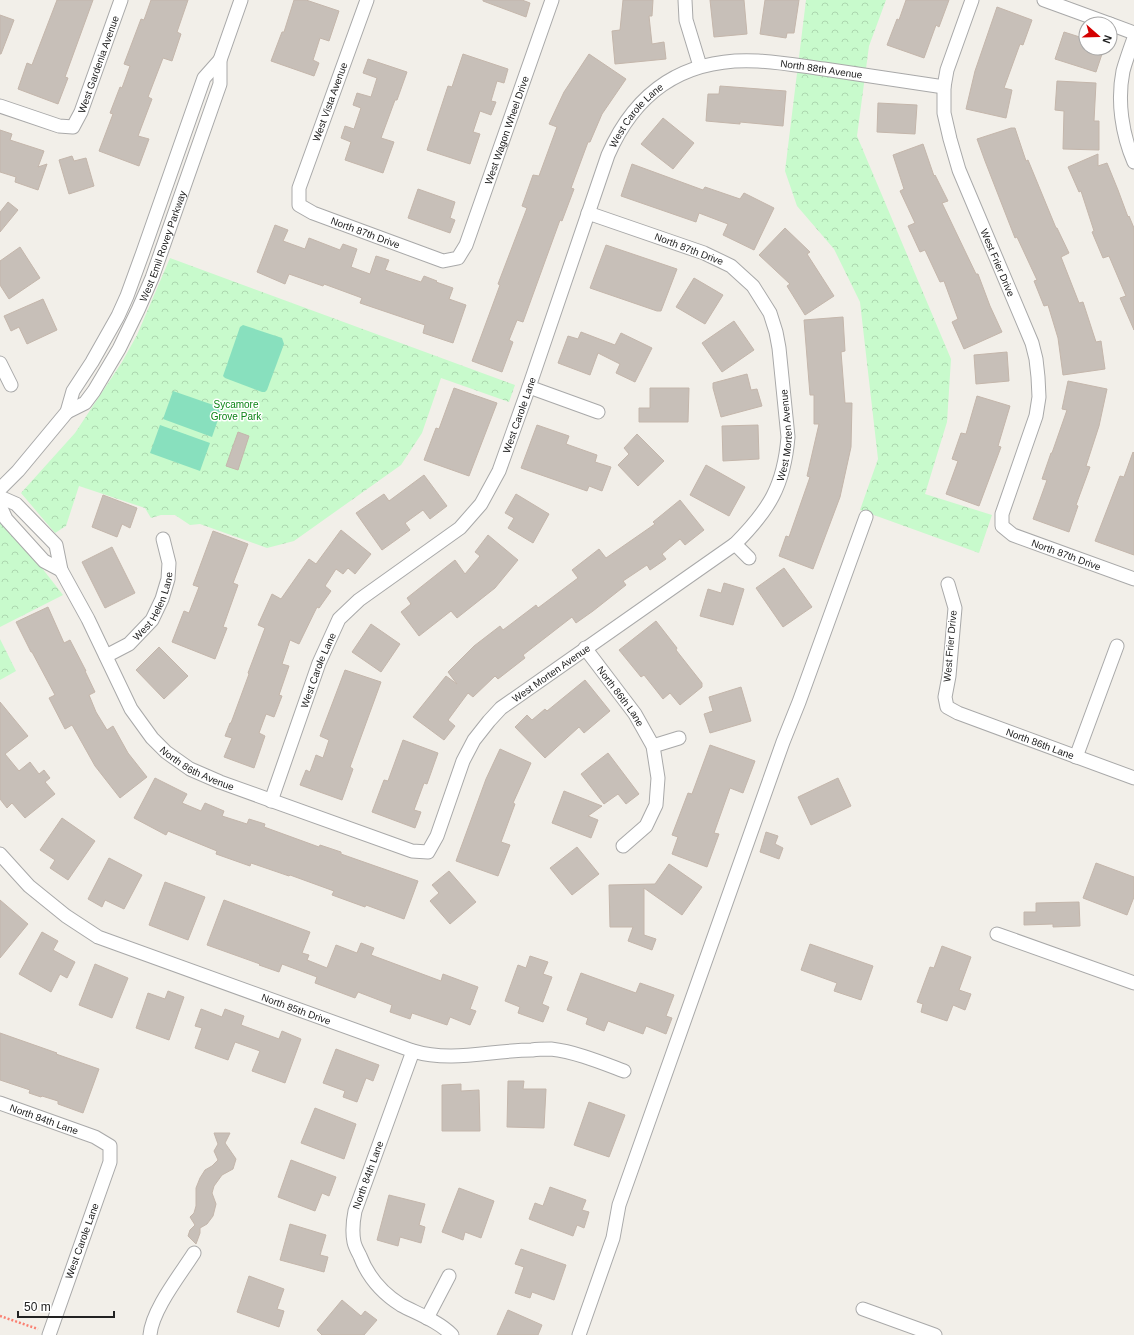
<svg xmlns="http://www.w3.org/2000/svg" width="1134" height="1335" viewBox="0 0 1134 1335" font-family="Arial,sans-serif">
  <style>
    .park { fill: url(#park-crowns) }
    .pitch { fill: #88e0be }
    .building { fill: #c7bfb8; stroke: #c4b6ab }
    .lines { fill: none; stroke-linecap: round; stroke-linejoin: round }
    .minor-casing { stroke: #a9a9a9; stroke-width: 15 }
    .path { stroke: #fa8072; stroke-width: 2.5; stroke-dasharray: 2 2; stroke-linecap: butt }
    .minor { stroke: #fff; stroke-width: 13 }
    .labels { text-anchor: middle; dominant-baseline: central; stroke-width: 3; stroke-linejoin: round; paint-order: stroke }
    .street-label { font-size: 10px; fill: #222; stroke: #fff }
    .park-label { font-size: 10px; fill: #0c8416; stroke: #fff }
  </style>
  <defs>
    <pattern id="park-crowns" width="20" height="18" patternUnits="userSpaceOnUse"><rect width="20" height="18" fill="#c8facc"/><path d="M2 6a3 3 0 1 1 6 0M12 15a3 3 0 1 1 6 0" fill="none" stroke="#acd6af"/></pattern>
  </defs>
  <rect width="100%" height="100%" fill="#f2efe9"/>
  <g class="park">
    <path d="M806,0H886L869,46L857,136L951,359L947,422L925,494L992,515L979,553L860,510L878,459L860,302L834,249L797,206L785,171Z"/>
    <path d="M170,258L515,385L509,402L441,378L422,433L401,465L294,541L267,548L200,524L190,525L175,515H161L151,518L145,508L79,486L66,526L55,533L21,493L75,433L122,362L137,335Z"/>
    <path d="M0,519L31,554L63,595L0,627Z"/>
    <path d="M0,639L16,671L0,680Z"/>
  </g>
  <g class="pitch">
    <path d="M243,325L282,338L284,344L267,390L265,392H262L225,378L223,376L240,327Z"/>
    <path d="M173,391L222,408L212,437L163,419Z"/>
    <path d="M160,425L210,443L200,471L150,453Z"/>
  </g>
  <g class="building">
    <path d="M57,0H93L65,77L68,78L58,104L18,89L27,63L32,65Z"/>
    <path d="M151,0H188L177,32L181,34L172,61L163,58L148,97L152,99L138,136L149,139L139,166L99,151L113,114L110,113L120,87L122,88L130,66L124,64L141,19L144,20Z"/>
    <path d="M294,0H306L339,11L329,41L320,38L313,60L319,63L314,76L271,61L282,32H284Z"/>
    <path d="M483,0H522L530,3L526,17L483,1Z"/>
    <path d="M623,0H653L652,16H649L652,44L664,42L666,59L615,64L612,31L620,30Z"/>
    <path d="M710,0H744L747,34L714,37Z"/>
    <path d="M765,0H799L794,33H787L786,38L760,34Z"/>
    <path d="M906,0H949L939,27L936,25L924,58L887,45L897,19L899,20Z"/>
    <path d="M997,7L1032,20L1023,45L1020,44L1004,88L1012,90L1006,118L966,109L975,71Z"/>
    <path d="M0,15L14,20L1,54H0Z"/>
    <path d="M1064,32L1086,39V48H1104L1096,72L1055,59Z"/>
    <path d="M463,54L508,69L504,83L497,81L491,101L496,102L491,115L480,111L473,132L480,134L470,164L427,150L448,86L452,87Z"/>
    <path d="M589,54L626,79L602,114L590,142H588L571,188L574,189L562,221L560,220L523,322L517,320L509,340L513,342L502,372L472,361L500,285L498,284L527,208L522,206L533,175L539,176L557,127L549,124L564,92Z"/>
    <path d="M368,59L407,72L397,100H395L381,138L394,142L383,173L345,160L351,142L341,138L345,126L354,129L361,108L353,105L357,93L371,97L377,78L363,73Z"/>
    <path d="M1057,81L1096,83L1094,121H1099V150L1063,149L1064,111L1055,110Z"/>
    <path d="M720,86L786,91L783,126L740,122V124L706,121L708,94H719Z"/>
    <path d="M878,103L917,105L915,134L877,132Z"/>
    <path d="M663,118L694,143L673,169L641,144Z"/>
    <path d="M1011,128H1015L1026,161L1028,160L1056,228H1057L1069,253L1061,257L1079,303L1083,302L1096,342L1101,341L1105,369L1063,375L1058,338L1048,305L1044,306L1034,281L1037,280L1017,237L1015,238L985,161L977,139Z"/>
    <path d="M0,130L12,134L10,140L44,151L38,167L47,164L38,190L15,182L16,177L0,172Z"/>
    <path d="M923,144L934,176L935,175L948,201L942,203L976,274H978L990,306L1002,332L964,349L952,322L958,319L944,281L940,282L925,250L920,252L908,226L915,223L900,191L904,189L893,155Z"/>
    <path d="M1098,154V166L1107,163L1118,190L1128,217L1129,216L1134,228V330L1120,298L1126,296L1109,256L1103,258L1092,232L1094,231L1081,191L1079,192L1068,167Z"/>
    <path d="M72,156L74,161L86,158L94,186L69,194L59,160Z"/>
    <path d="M632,164L703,190L705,187L740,199L744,193L774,208L754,250L723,235L728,224L699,213L696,222L621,196Z"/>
    <path d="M418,189L455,202L450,218L455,220L450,233L408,218Z"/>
    <path d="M8,202L18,210L0,232V212Z"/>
    <path d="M275,225L288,230L283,241L305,249L309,238L340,250L343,244L357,249L351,267L370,274L376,256L389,260L385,270L421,282L424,276L437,281L436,282L453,288L449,299L466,305L453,343L423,333L425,325L360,303L362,298L324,284L323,286L289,274L285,284L257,272Z"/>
    <path d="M785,228L810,252L807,254L834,296L805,315L787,286L790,284L759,255Z"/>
    <path d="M606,245L677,269L661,311H657L590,288Z"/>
    <path d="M20,247L40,278L9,299L0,285V261Z"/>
    <path d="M694,278L723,295L705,324L676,307Z"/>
    <path d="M43,299L57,330L27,344L19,327L11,331L4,316Z"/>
    <path d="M843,317L845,351L841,352L845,403H852L851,447L840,497L813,569L779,556L786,536L789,537L810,477L807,476L819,424H814V395H810L804,320Z"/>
    <path d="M734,321L754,350L722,372L702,343Z"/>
    <path d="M581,332L615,345L621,333L652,348L635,382L616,373L620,364L598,353L590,375L558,363L568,336L578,339Z"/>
    <path d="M1007,352L1009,381L976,384L974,355Z"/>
    <path d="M747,374L751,390L757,389L762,406L721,417L713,388V383Z"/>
    <path d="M1068,381L1107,389L1099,426L1086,466L1090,467L1076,505L1078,506L1069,532L1033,519L1047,480L1042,479L1051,453H1052L1067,410L1062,409Z"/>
    <path d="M454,388L497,403L469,476L424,460L436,428L439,429Z"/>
    <path d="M650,388H689L688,422H639V408H650Z"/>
    <path d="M977,396L1010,406L998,446L1001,447L979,506L946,494L958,461L952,459L961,433L966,434Z"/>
    <path d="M537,425L569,436L566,444L597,455L595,462L611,467L602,491L589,486L587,491L521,468Z"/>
    <path d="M758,425L759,459L723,461L722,426Z"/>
    <path d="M238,432L249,436L238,470L226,466Z"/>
    <path d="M637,434L664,461L638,486L618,465L629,454L624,448Z"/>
    <path d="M1133,452L1134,453V555L1095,541L1120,476L1124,477Z"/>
    <path d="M706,465L745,487L729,516L690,495Z"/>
    <path d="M424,475L447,506L430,519L423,510L405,523L410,530L382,550L356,513L384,494L389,501Z"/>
    <path d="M516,494L549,514L533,543L508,528L514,518L505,513Z"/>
    <path d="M103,495L137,508L130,528L122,524L117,537L92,527Z"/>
    <path d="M680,500L704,530L685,545L680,539L662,554L666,559L650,570L647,565L623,581L626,585L593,611L576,623L572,617L523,655L525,658L498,679L495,676L473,697L468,693L448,720L455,726L444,740L413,717L446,676L457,684L448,672L474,646L500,626L503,630L536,605L538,608L578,578L572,570L599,549L606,558L655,524L653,522Z"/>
    <path d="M341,530L371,554L355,574L348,568L343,574L336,569L325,586L331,591L319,608L317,607L299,644L290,640L282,664L289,666L279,695L282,696L274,717L266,714L259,733L265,736L254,768L224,757L232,738L225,736L230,723H231L249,674L248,673L265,628L258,625L272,594L281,599L309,559L316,564Z"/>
    <path d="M213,531L248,544L233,583L238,585L223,627L227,628L215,659L172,642L184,611L189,613L199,587L193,585Z"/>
    <path d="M488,535L518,560L495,588L457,618L451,611L419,636L401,612L411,604L407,598L455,560L465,574L480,556L475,552Z"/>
    <path d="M112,547L135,593L105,608L82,562Z"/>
    <path d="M784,568L812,607L783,627L756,588Z"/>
    <path d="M724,583L744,589L733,625L700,616L708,589L721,593Z"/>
    <path d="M48,607L64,643L70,640L86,671H85L95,692L89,695L96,712L107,730L113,726L128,753L147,777L120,798L95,766L72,725L65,729L49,698L55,695L32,652H31L16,622Z"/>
    <path d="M656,621L677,648L676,650L702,683V687L680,705L670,693L663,699L644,675L641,677L619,650Z"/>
    <path d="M371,624L400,644L381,672L352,652Z"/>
    <path d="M159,647L188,676L164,699L136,670Z"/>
    <path d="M345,670L381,682L350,767L353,769L342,800L300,785L306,770L310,772L316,755L323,758L329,740L320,736Z"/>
    <path d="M585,680L610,711L584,733L579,727L545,758L515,727L527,715L532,720L545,709L547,711Z"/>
    <path d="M741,687L751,721L710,733L704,714L713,711L709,697Z"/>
    <path d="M0,702L28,736L5,754L19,771L30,762L39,774L44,770L50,778L45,782L55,794L25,818L12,803L7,808L0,799Z"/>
    <path d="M403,740L438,753L427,784L424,783L414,810L421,812L415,828L372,812L384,780L388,781Z"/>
    <path d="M710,745L755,761L743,793L730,788L714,833L719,834L707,867L672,854L678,837L672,835L688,793L692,794Z"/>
    <path d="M500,749L531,763L513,803L515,804L501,842L510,845L498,876L456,861L486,779Z"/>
    <path d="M608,753L639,794L626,804L618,794L604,804L581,774Z"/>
    <path d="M155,778L187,794L182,803L201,811L205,803L224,811L222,816L247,824L249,819L265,824L264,827L319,847L320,845L341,852V854L418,881L404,919L366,905L365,907L332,895L334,891L290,875L289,876L251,863L250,866L216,854L217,851L168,831L166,835L134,818Z"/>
    <path d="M838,778L851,806L811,825L798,797Z"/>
    <path d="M564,791L602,806L588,816L598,820L591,838L552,823Z"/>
    <path d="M62,818L95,841L68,880L50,868L55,860L40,850Z"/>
    <path d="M766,832L778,836L775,844L783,848L779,859L760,852Z"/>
    <path d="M577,847L599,874L572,895L550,868Z"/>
    <path d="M109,858L142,875L124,909L105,900L102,907L88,899Z"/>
    <path d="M1096,863L1134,877V897L1127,915L1083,898Z"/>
    <path d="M669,864L702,887L682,915L644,888V935L656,939L652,950L628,941L633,927H610L609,885L655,884Z"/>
    <path d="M449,871L476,902L450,924L430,901L439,893L432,885Z"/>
    <path d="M165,882L205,897L188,940L149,925Z"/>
    <path d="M0,900L28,924L0,958Z"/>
    <path d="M224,900L310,932L302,953L309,955L307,960L327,968L336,945L357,953L361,943L374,948L371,955L441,981L443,974L478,987L470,1009L476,1011L470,1025L450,1017L447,1025L412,1013L410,1019L390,1012L392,1005L358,992L355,998L315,983L317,977L282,964L279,972L259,965L260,964L207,945Z"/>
    <path d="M1079,902L1080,926L1053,927V924L1024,925V912H1036V903Z"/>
    <path d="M42,932L58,941L53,950L75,962L67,978L60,974L51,992L19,974Z"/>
    <path d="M810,944L873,966L861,1000L834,991L837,983L801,970Z"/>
    <path d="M942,946L971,957L959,990L971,994L965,1010L953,1005L947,1021L921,1012L923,1004L917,1002L930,967L934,968Z"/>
    <path d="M530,956L548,962L543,974L552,977L542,1004L549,1007L543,1022L518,1013L520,1007L505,1001L518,965L526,968Z"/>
    <path d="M95,964L128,978L112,1018L79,1005Z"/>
    <path d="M581,973L636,993L640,983L674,995L666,1016L672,1018L666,1034L646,1026L643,1034L608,1021L604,1031L586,1024L588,1018L567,1010Z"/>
    <path d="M168,991L184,997L169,1040L136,1028L148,993L165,999Z"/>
    <path d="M201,1009L222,1017L225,1009L244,1016L241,1025L279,1039L282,1031L301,1039L285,1083L252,1071L260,1051L235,1042L228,1060L195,1048L202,1028L195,1026Z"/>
    <path d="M0,1033L57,1053L56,1054L99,1069L83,1113L58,1104V1101L42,1096L41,1097L29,1093L30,1090L0,1080Z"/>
    <path d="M336,1049L379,1065L373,1081L366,1078L357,1102L343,1097L345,1091L323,1083Z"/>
    <path d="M508,1081H524L523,1089H546L544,1128L507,1127Z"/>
    <path d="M461,1084V1091L479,1090L480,1131H442V1085Z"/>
    <path d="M589,1102L625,1115L609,1157L574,1145Z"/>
    <path d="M315,1108L356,1124L344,1159L301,1143Z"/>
    <path d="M214,1133H230L225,1143L236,1159L233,1169L222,1175L214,1186L212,1193L216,1204L213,1216L207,1224L200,1228V1233L196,1244L188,1236L190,1230L195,1225L190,1217L194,1213L196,1206V1188L200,1178L205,1170L212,1166L218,1160L214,1151L218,1144Z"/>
    <path d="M291,1160L336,1177L329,1196L322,1193L315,1211L278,1197Z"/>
    <path d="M550,1187L586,1200L582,1210L589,1212L584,1228L577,1225L573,1236L529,1219L535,1203L543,1206Z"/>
    <path d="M459,1188L494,1201L481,1238L465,1232L463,1240L442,1232Z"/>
    <path d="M389,1195L425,1204L419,1225L425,1227L421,1243L400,1237L398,1246L377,1240Z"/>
    <path d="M290,1224L326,1235L320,1255L328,1257L324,1272L280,1260Z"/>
    <path d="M521,1249L566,1265L554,1300L532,1292L530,1298L515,1293L524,1267L515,1264Z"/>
    <path d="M249,1276L284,1289L277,1309L284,1311L279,1327L237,1312Z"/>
    <path d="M342,1300L361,1316L365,1311L377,1320L364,1335H322L317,1330Z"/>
    <path d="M508,1310L542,1325L538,1335H497Z"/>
  </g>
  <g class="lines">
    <g class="minor-casing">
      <g id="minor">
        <path id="s1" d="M367,0L299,188V205L313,213L443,261L458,258L466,245L552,0"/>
        <path d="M685,0L686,20L700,66"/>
        <path id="s2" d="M972,0L947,70L944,87V113L950,139L959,170L1032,343L1036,359L1038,377L1039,397L1036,416L1002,514V526L1013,535L1134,579"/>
        <path d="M1044,0L1110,24"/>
        <path d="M1110,24L1134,33"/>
        <path d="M1134,38C1130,49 1126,60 1123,71C1117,101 1122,134 1134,162"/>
        <path id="s3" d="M0,106L59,126L73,127L81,112L121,0"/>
        <path d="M0,363L11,385"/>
        <path d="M529,387L598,412"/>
        <path id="s4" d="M67,412L85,403L94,391L119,349L138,310L152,278L220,84V60L241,0"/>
        <path d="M0,489L18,471L67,412L73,391L92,362L118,316L127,296L143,252L204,78L220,60"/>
        <path id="s5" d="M0,497L16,504L56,545L61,570L88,619L131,709L152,738L166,752L190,769L220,782L412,851L428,852L437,836L463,761L474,740L489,721L501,708L735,544C769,510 784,486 788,437L779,348L776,332L770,313L753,286L731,266L704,253L588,213"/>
        <path d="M0,506L6,519L44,561L61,570"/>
        <path d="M735,544L749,558"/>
        <path id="s6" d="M948,584L955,608L949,676L945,697L947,707L958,713L1134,778"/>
        <path id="s7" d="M585,648L635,714L653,746L658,778L656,805L646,826L623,846"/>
        <path id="s8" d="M106,656L129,644L152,620L162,599L168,579L169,563L163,539"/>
        <path d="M653,746L679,738"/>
        <path d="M1076,757L1117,646"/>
        <path id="s9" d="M271,801L319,663L339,619L359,600L460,528L481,504L499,471L529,387L608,155C636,90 686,57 758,61C780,62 802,66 824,69C864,75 904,81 944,87"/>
        <path id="s10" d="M0,854L29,886L66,916L98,937L413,1051C452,1063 492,1050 532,1050C538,1049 545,1049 551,1049C576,1052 600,1062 624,1071"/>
        <path d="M997,934L1134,983"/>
        <path d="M413,1051L355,1211C353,1221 352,1232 354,1242C355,1247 358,1252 360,1256C368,1277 382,1293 401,1305C418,1314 438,1321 452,1335"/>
        <path id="s11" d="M0,1103L95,1137L110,1146V1162L49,1335"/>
        <path d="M863,1309L935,1335"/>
        <path d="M427,1318L449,1276"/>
        <path d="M150,1335C152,1310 180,1275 194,1253"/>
        <path d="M579,1335L613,1238L619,1205L783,742L799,702L866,517"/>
      </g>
    </g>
    <path class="path" d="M0,1316L38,1329"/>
    <use href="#minor" class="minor"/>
  </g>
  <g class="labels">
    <g class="street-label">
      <text stroke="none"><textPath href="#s3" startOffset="144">West Gardenia Avenue</textPath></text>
      <text stroke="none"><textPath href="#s9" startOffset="1004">North 88th Avenue</textPath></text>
      <text transform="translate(330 102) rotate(-70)">West Vista Avenue</text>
      <text stroke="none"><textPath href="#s9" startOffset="799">West Carole Lane</textPath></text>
      <text stroke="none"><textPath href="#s1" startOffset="524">West Wagon Wheel Drive</textPath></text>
      <text stroke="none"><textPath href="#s1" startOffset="289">North 87th Drive</textPath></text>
      <text stroke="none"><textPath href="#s4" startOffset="196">West Emil Rovey Parkway</textPath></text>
      <text transform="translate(689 249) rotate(21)">North 87th Drive</text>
      <text stroke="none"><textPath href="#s2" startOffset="277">West Frier Drive</textPath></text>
      <text stroke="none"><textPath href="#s9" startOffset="475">West Carole Lane</textPath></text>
      <text stroke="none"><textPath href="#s5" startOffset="1167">West Morten Avenue</textPath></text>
      <text stroke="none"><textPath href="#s2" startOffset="625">North 87th Drive</textPath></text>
      <text stroke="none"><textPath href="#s8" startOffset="72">West Helen Lane</textPath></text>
      <text transform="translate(950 646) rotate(-85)">West Frier Drive</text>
      <text stroke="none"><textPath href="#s9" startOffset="139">West Carole Lane</textPath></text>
      <text stroke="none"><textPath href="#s5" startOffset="818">West Morten Avenue</textPath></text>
      <text stroke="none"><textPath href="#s7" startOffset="60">North 86th Lane</textPath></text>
      <text stroke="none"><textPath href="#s6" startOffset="225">North 86th Lane</textPath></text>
      <text stroke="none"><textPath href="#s5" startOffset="347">North 86th Avenue</textPath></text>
      <text stroke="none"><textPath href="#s10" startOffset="340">North 85th Drive</textPath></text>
      <text stroke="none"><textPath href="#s11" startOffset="47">North 84th Lane</textPath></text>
      <text transform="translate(368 1175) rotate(-70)">North 84th Lane</text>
      <text transform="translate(82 1241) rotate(-70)">West Carole Lane</text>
    </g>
    <g class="park-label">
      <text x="236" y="404">Sycamore<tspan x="236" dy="12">Grove Park</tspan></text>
    </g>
  </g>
  <g transform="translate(1098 36) rotate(110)"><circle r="19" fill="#ffffff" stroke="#a7a7a7"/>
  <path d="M0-3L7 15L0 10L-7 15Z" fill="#d40000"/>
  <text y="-6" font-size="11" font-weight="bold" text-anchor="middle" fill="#222222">N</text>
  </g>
  <path d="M18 1311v6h96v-6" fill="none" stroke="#222222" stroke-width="2"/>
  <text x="24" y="1311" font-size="12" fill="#222222" stroke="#ffffff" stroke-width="3" paint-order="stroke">50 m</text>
</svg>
